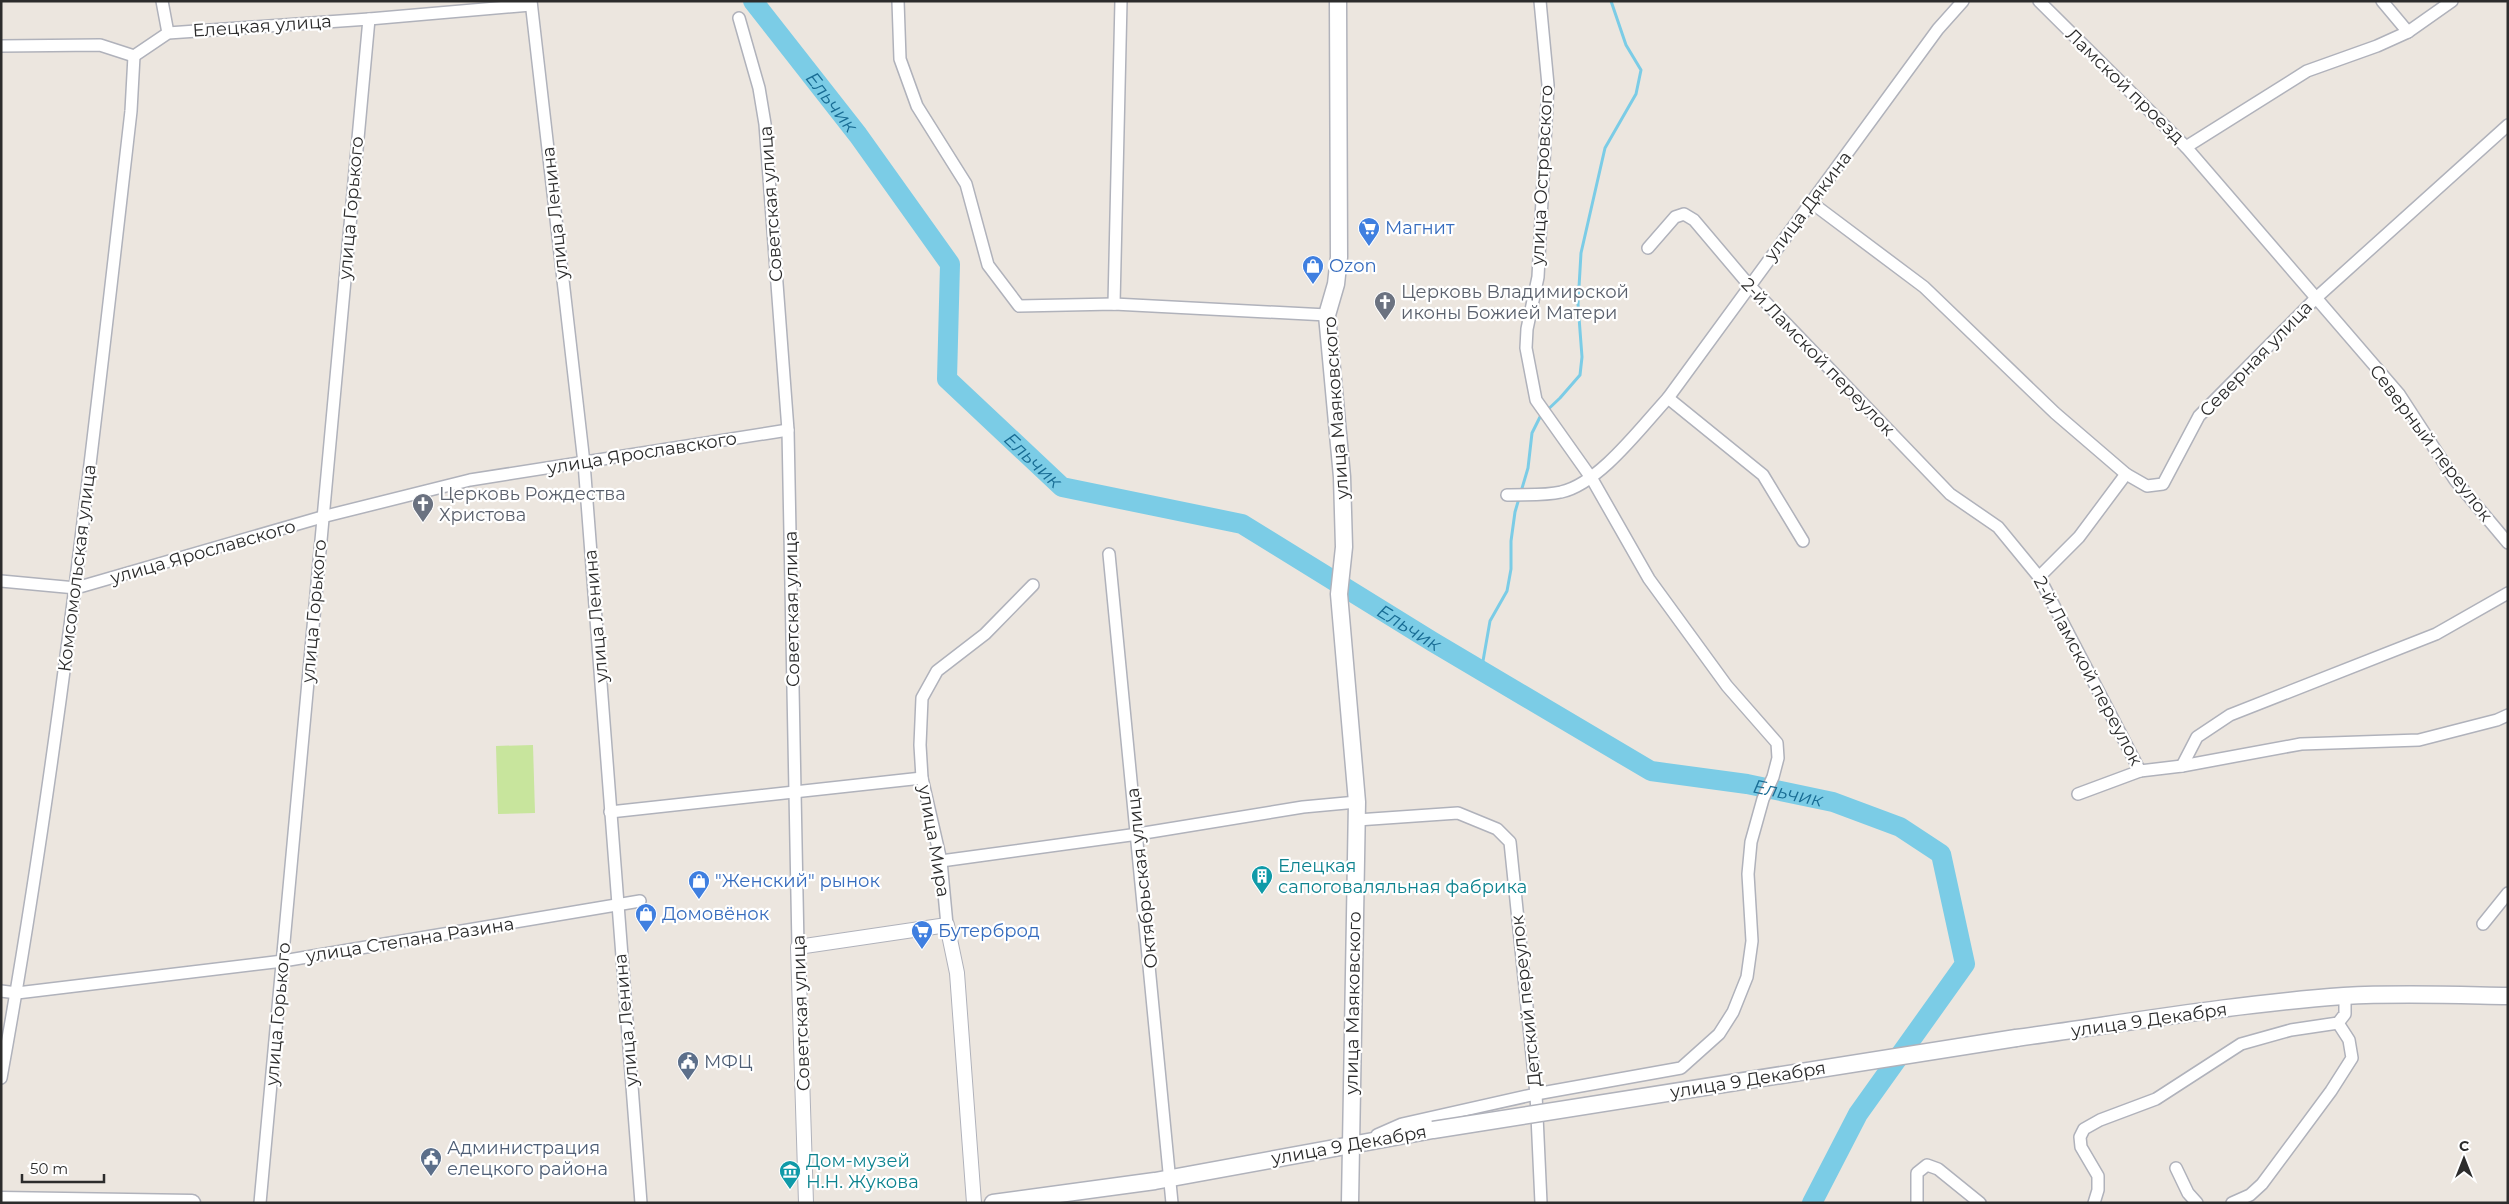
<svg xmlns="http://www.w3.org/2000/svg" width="2509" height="1204" viewBox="0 0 2509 1204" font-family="Montserrat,sans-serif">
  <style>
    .pitch { fill: #c8e59d }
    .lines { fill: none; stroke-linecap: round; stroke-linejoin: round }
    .stream { stroke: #7bcce6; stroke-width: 3 }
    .river { stroke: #7bcce6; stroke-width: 20 }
    .minor-casing { stroke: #b0b2bb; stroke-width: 14 }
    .tertiary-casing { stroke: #b0b2bb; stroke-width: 16 }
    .secondary-casing { stroke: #b0b2bb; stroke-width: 19 }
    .minor { stroke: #fff; stroke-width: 11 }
    .tertiary { stroke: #fff; stroke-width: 14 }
    .secondary { stroke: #fff; stroke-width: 16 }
    .secondary-bridge-casing { stroke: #b0b2bb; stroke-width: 19; stroke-linecap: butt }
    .secondary-bridge { stroke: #fff; stroke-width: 16 }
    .labels { text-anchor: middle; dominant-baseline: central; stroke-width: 4.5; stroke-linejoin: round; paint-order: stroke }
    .street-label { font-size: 18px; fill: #2c2c2c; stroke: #fff }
    .shop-label { font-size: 18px; fill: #366cbe; stroke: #fff; text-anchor: start }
    .worship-label { font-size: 18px; fill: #5b616d; stroke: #fff; text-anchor: start }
    .culture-label { font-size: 18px; fill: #0d838f; stroke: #fff; text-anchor: start }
    .service-label { font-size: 18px; fill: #4e5e75; stroke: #fff; text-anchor: start }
    .water-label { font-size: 19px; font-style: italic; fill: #186c94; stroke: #fff }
  </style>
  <rect width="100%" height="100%" fill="#ece6df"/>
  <path class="pitch" d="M533,745L535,813L498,814L496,746Z"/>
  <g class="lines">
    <path class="stream" d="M1484,672L1483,661L1490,621L1507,591L1511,569V541L1515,512L1528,468L1532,433L1540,417L1560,398L1580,375L1582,357L1578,304L1581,253L1605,148L1636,94L1641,70L1626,45L1611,1"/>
    <path class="river" id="s1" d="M753,1L858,135L950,264L947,379L1062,487L1242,524L1433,642L1651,771L1747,784L1833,802L1900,827L1941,854L1965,964L1858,1114L1812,1203"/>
    <g class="minor-casing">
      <g id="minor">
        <path d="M162,1L168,33"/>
        <path d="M531,1L584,463L641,1203"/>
        <path d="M898,1L900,59L917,106L966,184L988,265L1019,306L1114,304L1327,315"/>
        <path d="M2039,1L2186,147L2307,71L2377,46L2408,32L2452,1"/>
        <path d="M2382,1L2408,32"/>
        <path d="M739,18L759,88L765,124L788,430L798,947"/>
        <path d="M1,46L100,45L134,56L168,33L369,19L531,5"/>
        <path d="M2186,147L2399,394L2455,480L2508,543"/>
        <path d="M1812,203L1924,287L2055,413L2126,474L2147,486L2163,484L2199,416L2316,298L2508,125"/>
        <path d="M1648,248L1675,217L1684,214L1694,220L1749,285L1950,494L1998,527L2039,577L2140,771L2182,766L2301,744L2419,740L2497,720L2508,715"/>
        <path d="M1114,304L1121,1"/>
        <path d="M1668,398L1763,475L1803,541"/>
        <path d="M1507,495C1524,494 1544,496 1561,492C1599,484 1642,426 1668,398L1938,29L1963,1"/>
        <path d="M1109,554L1172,1203"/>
        <path d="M2039,577L2079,537L2126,474"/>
        <path d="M1,581L76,588L322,517L470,480L788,430"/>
        <path d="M2182,766L2197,737L2230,715L2436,634L2508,593"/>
        <path d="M2078,794L2140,771"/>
        <path d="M610,812L922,778"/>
        <path d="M1357,820L1458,813L1497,829L1510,842L1536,1094L1541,1203"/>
        <path d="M941,861L1138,834L1303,807L1357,802"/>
        <path d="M2483,924L2508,893"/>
        <path d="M947,925L941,861L922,778L920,745L922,698L937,671L985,634L1033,585"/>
        <path d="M1,991L17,993L283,961L640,901"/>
        <path d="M1,1078C59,758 94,434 131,111L134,56"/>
        <path d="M1377,1135L1402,1124L1536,1094L1681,1068L1719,1034L1733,1012L1747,977L1752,941L1748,874L1751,842L1763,799L1773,777L1778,758L1777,743L1727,686L1649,579L1592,479L1536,400L1526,348L1527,329L1538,277L1548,85L1540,1"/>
        <path d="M2176,1168L2188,1193L2197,1203"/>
        <path d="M260,1203L369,19"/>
        <path d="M1917,1203V1173L1927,1165L1938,1169L1980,1203"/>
        <path d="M2094,1203L2098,1190V1176L2081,1147L2080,1137L2084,1129L2100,1120L2156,1099L2241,1044L2291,1030L2338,1023L2345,1014V996"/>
        <path d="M2232,1203L2250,1195L2262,1184L2331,1091L2352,1058L2349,1040L2338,1023"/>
      </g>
    </g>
    <g class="tertiary-casing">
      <path id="tertiary" d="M806,1203L798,947L947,925L957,973L974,1203"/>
    </g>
    <g class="secondary-casing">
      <g id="secondary">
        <path d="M1338,1L1339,257L1336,284L1327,315L1342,477L1344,547L1339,594L1357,802L1350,1203"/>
        <path d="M2016,1038C2125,1023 2234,1004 2344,996C2399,993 2453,995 2508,996"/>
        <path d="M1,1200L192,1203"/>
        <path d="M993,1203L1155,1181L1433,1130"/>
      </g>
    </g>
    <use href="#minor" class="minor"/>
    <use href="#tertiary" class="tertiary"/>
    <use href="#secondary" class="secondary"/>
    <g class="secondary-bridge-casing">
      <path id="secondary-bridge" d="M1433,1130L2016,1038"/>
    </g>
    <use href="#secondary-bridge" class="secondary-bridge"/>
  </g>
  <defs>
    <g id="supermarket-pin" transform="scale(1.125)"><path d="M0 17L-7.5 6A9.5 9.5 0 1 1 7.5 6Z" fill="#3f7fe0" stroke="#fff"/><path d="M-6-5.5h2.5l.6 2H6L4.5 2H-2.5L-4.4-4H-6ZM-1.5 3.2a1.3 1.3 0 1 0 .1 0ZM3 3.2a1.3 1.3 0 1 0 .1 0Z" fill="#fff"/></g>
    <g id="shop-pin" transform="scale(1.125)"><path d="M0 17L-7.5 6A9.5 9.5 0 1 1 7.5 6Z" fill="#3f7fe0" stroke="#fff"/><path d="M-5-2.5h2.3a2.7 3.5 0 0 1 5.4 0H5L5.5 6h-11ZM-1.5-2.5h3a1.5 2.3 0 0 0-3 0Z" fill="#fff"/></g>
    <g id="church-pin" transform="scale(1.125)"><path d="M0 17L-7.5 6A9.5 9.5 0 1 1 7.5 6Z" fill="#6b7280" stroke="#fff"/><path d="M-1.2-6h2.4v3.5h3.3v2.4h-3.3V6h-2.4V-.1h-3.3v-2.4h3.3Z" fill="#fff"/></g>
    <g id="building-pin" transform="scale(1.125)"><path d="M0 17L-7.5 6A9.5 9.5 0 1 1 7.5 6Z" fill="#0f9aa8" stroke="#fff"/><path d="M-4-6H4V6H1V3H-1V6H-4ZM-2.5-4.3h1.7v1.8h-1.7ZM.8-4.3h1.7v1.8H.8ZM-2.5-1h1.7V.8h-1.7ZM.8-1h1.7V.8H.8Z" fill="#fff"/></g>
    <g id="civic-pin" transform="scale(1.125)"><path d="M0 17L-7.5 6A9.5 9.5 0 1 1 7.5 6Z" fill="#5c6f8a" stroke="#fff"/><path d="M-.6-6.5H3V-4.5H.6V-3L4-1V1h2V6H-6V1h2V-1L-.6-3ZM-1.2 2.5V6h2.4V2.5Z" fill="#fff"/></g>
    <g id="museum-pin" transform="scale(1.125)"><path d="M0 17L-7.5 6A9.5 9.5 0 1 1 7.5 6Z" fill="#0f9aa8" stroke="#fff"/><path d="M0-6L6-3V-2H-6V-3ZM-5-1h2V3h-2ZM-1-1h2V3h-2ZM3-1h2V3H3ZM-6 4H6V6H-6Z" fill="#fff"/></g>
  </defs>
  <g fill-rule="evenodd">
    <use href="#supermarket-pin" x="1369" y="228"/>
    <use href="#shop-pin" x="1313" y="266"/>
    <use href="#church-pin" x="1385" y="302"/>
    <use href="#church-pin" x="423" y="504"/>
    <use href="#building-pin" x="1262" y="876"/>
    <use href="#shop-pin" x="699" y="881"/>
    <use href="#shop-pin" x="646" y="914"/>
    <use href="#supermarket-pin" x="922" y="931"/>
    <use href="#civic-pin" x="688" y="1062"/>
    <use href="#civic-pin" x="431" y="1158"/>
    <use href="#museum-pin" x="790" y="1171"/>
  </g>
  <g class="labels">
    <g class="street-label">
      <text transform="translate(262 26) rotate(-4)">Елецкая улица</text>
      <text transform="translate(2125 86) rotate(44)">Ламской проезд</text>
      <text transform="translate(1542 175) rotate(-87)">улица Островского</text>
      <text transform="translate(771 204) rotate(-94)">Советская улица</text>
      <text transform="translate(1808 206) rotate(-53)">улица Дякина</text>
      <text transform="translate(351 208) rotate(-85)">улица Горького</text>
      <text transform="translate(555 213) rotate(-96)">улица Ленина</text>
      <text transform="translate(1818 357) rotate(46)">2-й Ламской переулок</text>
      <text transform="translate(2256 359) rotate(-46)">Северная улица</text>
      <text transform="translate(1336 408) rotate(-94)">улица Маяковского</text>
      <text transform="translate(2431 443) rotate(53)">Северный переулок</text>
      <text transform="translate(642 453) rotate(-9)">улица Ярославского</text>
      <text transform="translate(203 552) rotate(-16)">улица Ярославского</text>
      <text transform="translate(77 568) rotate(-83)">Комсомольская улица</text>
      <text transform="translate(792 609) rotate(-91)">Советская улица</text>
      <text transform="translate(314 611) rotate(-85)">улица Горького</text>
      <text transform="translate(596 616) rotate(-95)">улица Ленина</text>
      <text transform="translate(2088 671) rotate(62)">2-й Ламской переулок</text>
      <text transform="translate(934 841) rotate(80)">улица Мира</text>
      <text transform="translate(1142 878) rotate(-96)">Октябрьская улица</text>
      <text transform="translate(410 940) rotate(-9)">улица Степана Разина</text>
      <text transform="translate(1526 1001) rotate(-96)">Детский переулок</text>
      <text transform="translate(1353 1003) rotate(-89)">улица Маяковского</text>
      <text transform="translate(801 1013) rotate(-92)">Советская улица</text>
      <text transform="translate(278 1014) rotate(-85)">улица Горького</text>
      <text transform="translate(626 1020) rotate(-95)">улица Ленина</text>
      <text transform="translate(2149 1020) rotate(-8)">улица 9 Декабря</text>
      <text transform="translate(1748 1080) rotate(-9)">улица 9 Декабря</text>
      <text transform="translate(1349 1145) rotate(-10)">улица 9 Декабря</text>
    </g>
    <g class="shop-label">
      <text x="1385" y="228">Магнит</text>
      <text x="1329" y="266">Ozon</text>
      <text x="715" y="881">"Женский" рынок</text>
      <text x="662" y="914">Домовёнок</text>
      <text x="938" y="931">Бутерброд</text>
    </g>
    <g class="worship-label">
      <text x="1401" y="292">Церковь Владимирской<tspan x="1401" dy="21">иконы Божией Матери</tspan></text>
      <text x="439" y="494">Церковь Рождества<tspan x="439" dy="21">Христова</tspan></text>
    </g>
    <g class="culture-label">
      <text x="1278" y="866">Елецкая<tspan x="1278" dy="21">сапоговаляльная фабрика</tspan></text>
      <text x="806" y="1161">Дом-музей<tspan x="806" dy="21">Н.Н. Жукова</tspan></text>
    </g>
    <g class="service-label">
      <text x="704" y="1062">МФЦ</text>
      <text x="447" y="1148">Администрация<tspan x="447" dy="21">елецкого района</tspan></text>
    </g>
    <g class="water-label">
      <text stroke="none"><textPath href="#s1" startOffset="128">Ельчик</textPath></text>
      <text stroke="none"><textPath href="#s1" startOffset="562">Ельчик</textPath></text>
      <text stroke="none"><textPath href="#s1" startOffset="982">Ельчик</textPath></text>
      <text stroke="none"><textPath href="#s1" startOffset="1402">Ельчик</textPath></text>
    </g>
  </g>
  <rect width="2509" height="1204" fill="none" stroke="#2c2c2c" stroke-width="5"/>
  <g transform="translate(2464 1159)" stroke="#ffffff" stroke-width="4" paint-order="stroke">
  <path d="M0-4L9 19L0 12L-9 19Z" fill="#2c2c2c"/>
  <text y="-8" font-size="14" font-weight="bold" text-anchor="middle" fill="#2c2c2c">С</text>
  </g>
  <path d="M22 1174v8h82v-8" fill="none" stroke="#2c2c2c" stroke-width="2.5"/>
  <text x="30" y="1174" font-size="15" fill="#2c2c2c" stroke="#ffffff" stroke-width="4" paint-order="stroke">50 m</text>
</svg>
